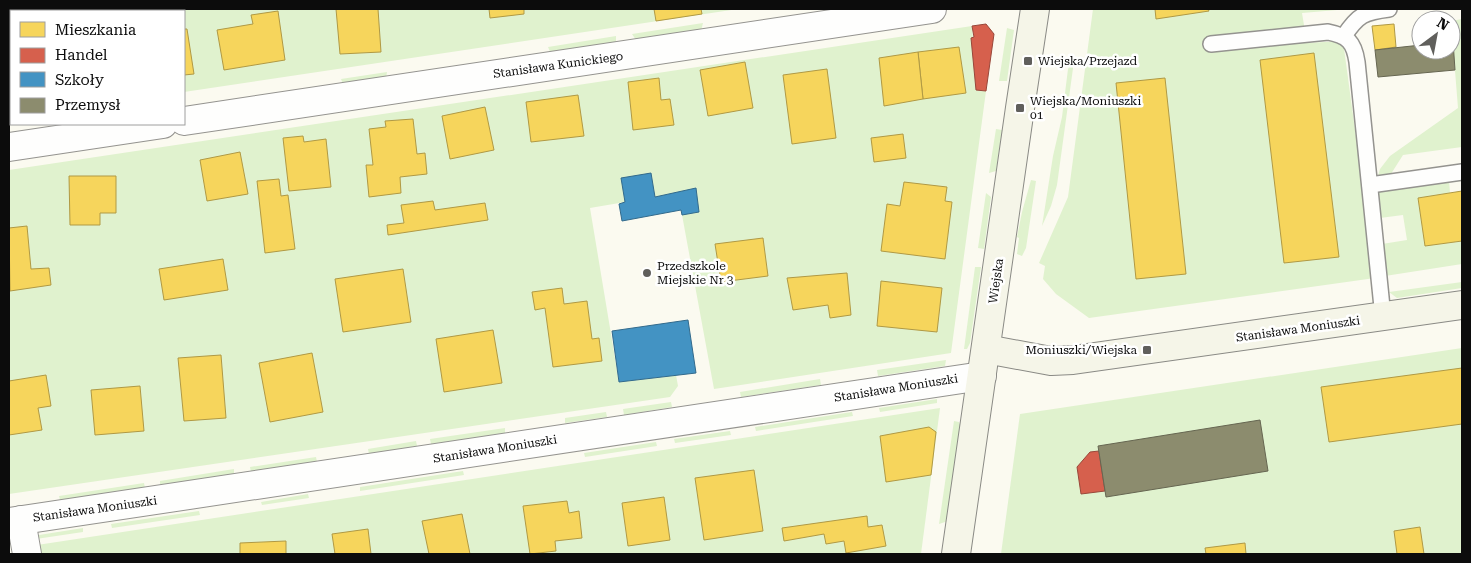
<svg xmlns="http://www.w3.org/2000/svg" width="1471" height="563" viewBox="0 0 1471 563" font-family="'Roboto Serif',serif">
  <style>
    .green { fill: #e0f2ce }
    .homes { fill: #f6d55c; stroke: #b09944 }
    .shops { fill: #d6604d; stroke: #99473a }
    .schools { fill: #4393c3; stroke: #326a8c }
    .industry { fill: #8c8c6e; stroke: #666651 }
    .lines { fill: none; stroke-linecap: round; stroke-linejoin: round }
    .lane-casing { stroke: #94938f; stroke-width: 18 }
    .street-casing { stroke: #94938f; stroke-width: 30 }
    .secondary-casing { stroke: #8a8a85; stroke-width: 30 }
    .lane { stroke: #fefefd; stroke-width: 15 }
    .street { stroke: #fefefd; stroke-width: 28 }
    .secondary { stroke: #f5f5e8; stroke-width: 28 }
    .poi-dot { fill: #605f5c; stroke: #fff; stroke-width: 2 }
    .labels { text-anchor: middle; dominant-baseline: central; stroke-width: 5; stroke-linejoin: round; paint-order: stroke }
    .poi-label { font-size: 12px; fill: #0c0c0c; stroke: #fff; text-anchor: start }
    .street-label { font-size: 12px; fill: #0c0c0c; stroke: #fff }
  </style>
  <rect width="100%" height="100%" fill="#fbfaf0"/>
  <g class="green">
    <path d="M9,9H738L184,92V11H11V118H9Z"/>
    <path d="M1093,9H1349L1302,13L1307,43L1343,41L1375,278L1089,318L1056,294L1043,279L1045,266L1039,263L1068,197Z"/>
    <path d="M1462,19V147L1403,155L1389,177L1377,179L1380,169L1390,156L1458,108L1451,21Z"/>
    <path d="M703,23L701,31L636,40L632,34Z"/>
    <path d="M972,26L977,90L986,91L951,353L714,389L678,193L590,208L619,382L676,375L678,386L670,397L9,494V170Z"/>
    <path d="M1007,28L1014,30L1007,81H999Z"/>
    <path d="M616,36V43L551,54L548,47Z"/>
    <path d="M1074,61L1057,185L1051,206L1042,226L1053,156L1062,117L1068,69Z"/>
    <path d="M387,72L386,78L343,84L341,79Z"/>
    <path d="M996,129L1002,130L996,171L989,173Z"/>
    <path d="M1031,180L1036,181L1026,248L1022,256L1017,254L1019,238L1017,237L1022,212Z"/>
    <path d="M1449,180L1450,193L1418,198L1425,246L1462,241V264L1385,276L1382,244L1407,240L1403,215L1380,218L1377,191Z"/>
    <path d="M986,193L991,197L984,249L978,248Z"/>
    <path d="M975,267H981L970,343L967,349H964Z"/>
    <path d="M1462,282V288L1397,298L1389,292Z"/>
    <path d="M1462,348V554H1001L1020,414Z"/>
    <path d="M946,360L945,366L878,376L877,370Z"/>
    <path d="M820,379L821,385L741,397L740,392Z"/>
    <path d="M937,399V403L880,412L879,408Z"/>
    <path d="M671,402L672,407L624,415L623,409Z"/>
    <path d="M940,408L921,554H39L37,545Z"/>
    <path d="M606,412L607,417L565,423V418Z"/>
    <path d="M852,412L853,416L756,431L755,427Z"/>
    <path d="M954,421L959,422L961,428L948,521L939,524Z"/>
    <path d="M505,428V433L431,444L430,439Z"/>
    <path d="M730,431L731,435L675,443L674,439Z"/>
    <path d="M416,441L417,446L369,454L368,449Z"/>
    <path d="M656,442L657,446L585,457L584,453Z"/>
    <path d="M316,457L317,462L251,472L250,467Z"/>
    <path d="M234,469V474L160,485V481Z"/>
    <path d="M463,471L464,475L360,491V487Z"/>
    <path d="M144,483L145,488L60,500L59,496Z"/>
    <path d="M308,494L309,498L262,505L261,502Z"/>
    <path d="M199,511L200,515L112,528L111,524Z"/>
    <path d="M83,528V532L36,539L39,535Z"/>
  </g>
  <g class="homes">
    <path d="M84,9H99V11H82Z"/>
    <path d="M336,9H378L381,52L340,54Z"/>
    <path d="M489,9H524V14L490,18Z"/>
    <path d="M654,9H701L702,14L656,21Z"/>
    <path d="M1155,9H1208L1209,11L1156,19Z"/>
    <path d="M278,11L285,60L224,70L217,30L253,24L251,15Z"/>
    <path d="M1394,24L1396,47L1375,50L1372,26Z"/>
    <path d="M184,29H187L194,74L184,75Z"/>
    <path d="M959,47L966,93L923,99L918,52Z"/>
    <path d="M918,52L923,99L884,106L879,58Z"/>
    <path d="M1314,53L1339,257L1284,263L1260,60Z"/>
    <path d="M745,62L753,108L708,116L700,70Z"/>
    <rect x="9" y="63" width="2" height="43"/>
    <path d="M827,69L836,138L792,144L783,75Z"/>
    <path d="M659,78L661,100L670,99L674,125L633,130L628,82Z"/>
    <path d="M1165,78L1186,274L1136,279L1116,83Z"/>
    <path d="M578,95L584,136L531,142L526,102Z"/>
    <path d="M485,107L494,150L450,159L442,116Z"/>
    <path d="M413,119L417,154L425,153L427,174L400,177L401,193L369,197L366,165H373L369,129L386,127L385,121Z"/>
    <path d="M903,134L906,158L874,162L871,138Z"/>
    <path d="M303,136L304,142L326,139L331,187L289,191L283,138Z"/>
    <path d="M240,152L248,194L207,201L200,160Z"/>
    <path d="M69,176H116V213H100V225H70Z"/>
    <path d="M279,179L281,196L288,195L295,249L265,253L257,181Z"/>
    <path d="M904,182L947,187L945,201L952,202L945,259L881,251L887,204L900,206Z"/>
    <path d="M1462,191V241L1425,246L1418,198Z"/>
    <path d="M433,201L435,210L485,203L488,220L388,235L387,225L404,223L401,205Z"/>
    <path d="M27,226L31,269L49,268L51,285L10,291L9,228Z"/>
    <path d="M763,238L768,276L721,282L715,244Z"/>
    <path d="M223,259L228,290L164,300L159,269Z"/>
    <path d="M403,269L411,322L343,332L335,279Z"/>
    <path d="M847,273L851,315L830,318L828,305L793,310L787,278Z"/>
    <path d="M881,281L942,288L937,332L877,326Z"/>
    <path d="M562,288L564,304L587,301L592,339L599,338L602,361L553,367L545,308L535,310L532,292Z"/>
    <path d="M493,330L502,383L444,392L436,339Z"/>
    <path d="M312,353L323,412L270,422L259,363Z"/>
    <path d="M221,355L226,418L184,421L178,358Z"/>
    <path d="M1462,368V424L1329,442L1321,387Z"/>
    <path d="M46,375L51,406L38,408L42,430L9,435V381Z"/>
    <path d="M140,386L144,431L95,435L91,390Z"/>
    <path d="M929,427L936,432L931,475L886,482L880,436Z"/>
    <path d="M754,470L763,531L704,540L695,478Z"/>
    <path d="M664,497L670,540L628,546L622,503Z"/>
    <path d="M567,501L569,513L579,511L582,538L555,541L556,551L530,554L523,506Z"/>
    <path d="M462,514L470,554H429L422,521Z"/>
    <path d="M867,516L868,527L882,525L886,546L846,553L844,541L826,544L824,534L784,541L782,528Z"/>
    <path d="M1420,527L1424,554H1397L1394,531Z"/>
    <path d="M368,529L371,554H335L332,534Z"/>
    <path d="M286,541V554H240V543Z"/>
    <path d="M1245,543L1246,554H1206L1205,548Z"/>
  </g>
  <g class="shops">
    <path d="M986,24L994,34L986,91L976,90L971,38L974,37L972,26Z"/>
    <path d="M1099,451L1105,491L1081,494L1077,467L1090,452Z"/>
  </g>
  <g class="schools">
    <path d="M651,173L655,197L696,188L699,212L682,215L681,210L622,221L619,204L625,202L621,178Z"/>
    <path d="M688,320L696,373L619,382L612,331Z"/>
  </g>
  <g class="industry">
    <path d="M1451,41H1453L1455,70L1378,77L1375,50L1421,45V50H1451Z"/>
    <path d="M1260,420L1268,471L1106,497L1098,446Z"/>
  </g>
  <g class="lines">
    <g class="lane-casing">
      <g id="lane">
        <path d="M1344,36C1358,15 1364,12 1389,9"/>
        <path d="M1211,44L1328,32C1348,36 1354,42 1357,62L1383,317"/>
        <path d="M1370,185L1462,172"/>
      </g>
    </g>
    <g class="street-casing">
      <g id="street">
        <path d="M184,121L932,9"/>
        <path d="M9,147L163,124"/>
        <path d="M21,520L27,554"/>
        <path d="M9,522L982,376"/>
      </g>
    </g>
    <g class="secondary-casing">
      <g id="secondary">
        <path d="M986,349L1051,361L1073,360L1462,305"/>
        <path d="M956,554L1020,108L1035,9"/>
      </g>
    </g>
    <use href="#lane" class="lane"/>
    <use href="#street" class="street"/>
    <use href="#secondary" class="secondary"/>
  </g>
  <g class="poi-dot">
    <rect x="1023" y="56" width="10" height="10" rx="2.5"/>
    <rect x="1015" y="103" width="10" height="10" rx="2.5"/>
    <circle cx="647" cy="273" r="5"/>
    <rect x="1142" y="345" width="10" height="10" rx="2.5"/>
  </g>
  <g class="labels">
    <g class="poi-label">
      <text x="1038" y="61">Wiejska/Przejazd</text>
      <text x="1030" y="101">Wiejska/Moniuszki<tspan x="1030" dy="14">01</tspan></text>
      <text x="657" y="266">Przedszkole<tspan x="657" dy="14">Miejskie Nr 3</tspan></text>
      <text x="1137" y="350" text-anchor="end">Moniuszki/Wiejska</text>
    </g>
    <g class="street-label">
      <text transform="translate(558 65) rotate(-8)">Stanisława Kunickiego</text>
      <text transform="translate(996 281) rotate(-82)">Wiejska</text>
      <text transform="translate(1298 329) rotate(-8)">Stanisława Moniuszki</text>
      <text transform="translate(896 388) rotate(-9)">Stanisława Moniuszki</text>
      <text transform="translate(495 449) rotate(-9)">Stanisława Moniuszki</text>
      <text transform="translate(95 509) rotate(-8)">Stanisława Moniuszki</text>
    </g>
  </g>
  <rect width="1471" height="563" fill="none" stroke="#0c0c0c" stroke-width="20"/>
  <rect x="10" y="10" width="175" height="115" fill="#ffffff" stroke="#9e9e9e"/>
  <rect x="20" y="22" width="25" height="15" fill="#f6d55c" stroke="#9e9e9e"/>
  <text x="55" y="35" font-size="15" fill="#0c0c0c">Mieszkania</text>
  <rect x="20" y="48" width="25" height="15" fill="#d6604d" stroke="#9e9e9e"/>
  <text x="55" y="60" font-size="15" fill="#0c0c0c">Handel</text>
  <rect x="20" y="72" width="25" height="15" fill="#4393c3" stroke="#9e9e9e"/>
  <text x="55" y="85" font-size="15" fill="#0c0c0c">Szkoły</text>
  <rect x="20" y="98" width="25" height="15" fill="#8c8c6e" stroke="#9e9e9e"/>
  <text x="55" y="110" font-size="15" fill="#0c0c0c">Przemysł</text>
  <g transform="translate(1436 35) rotate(32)"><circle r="24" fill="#ffffff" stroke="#9e9e9e"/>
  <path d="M0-4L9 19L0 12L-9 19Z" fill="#605f5c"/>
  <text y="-8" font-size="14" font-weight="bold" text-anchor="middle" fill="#0c0c0c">N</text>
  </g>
</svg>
